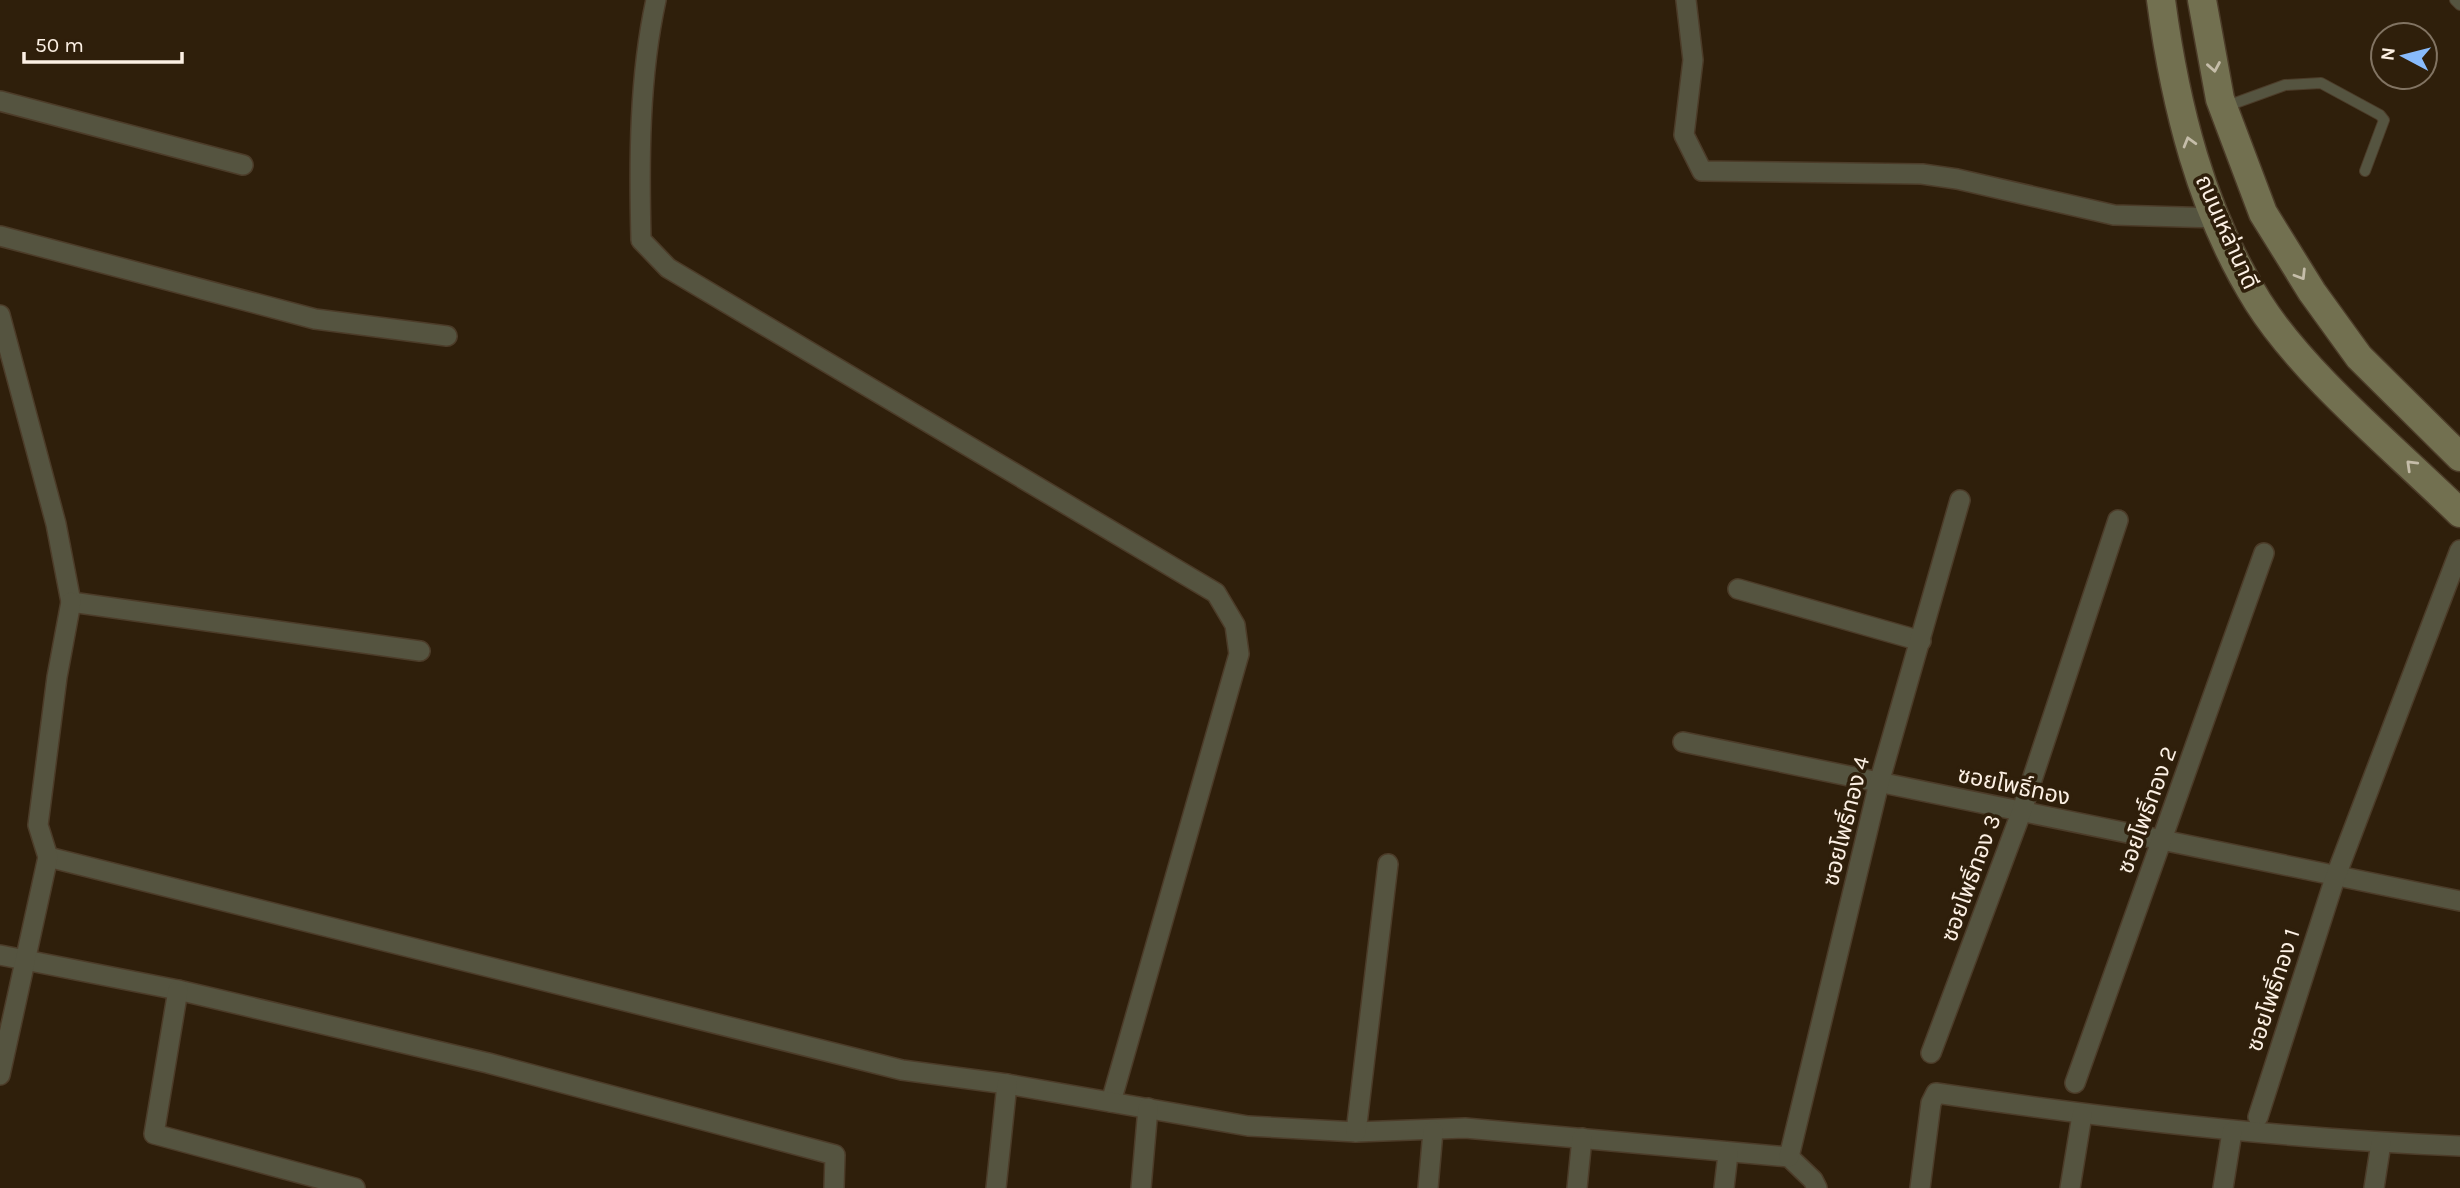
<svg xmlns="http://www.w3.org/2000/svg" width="2460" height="1188" viewBox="0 0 2460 1188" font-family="Karla,'Noto Sans Thai',sans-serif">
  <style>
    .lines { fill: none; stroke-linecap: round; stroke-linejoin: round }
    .service-casing { stroke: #4c3c29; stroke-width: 12 }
    .minor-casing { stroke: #4c3c29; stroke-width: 22 }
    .secondary-casing { stroke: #4c3c29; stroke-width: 31 }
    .service { stroke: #555440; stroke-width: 10 }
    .minor { stroke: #555440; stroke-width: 19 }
    .secondary { stroke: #727050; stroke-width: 28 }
    .oneway { stroke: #c5bda9 }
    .labels { text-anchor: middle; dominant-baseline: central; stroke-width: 7; stroke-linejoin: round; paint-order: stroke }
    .street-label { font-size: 23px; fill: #fcf0e4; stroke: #2f1f0b }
  </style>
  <rect width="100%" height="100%" fill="#2f1f0b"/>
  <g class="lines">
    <g class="service-casing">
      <g id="service">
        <path d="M2455,0L2460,5"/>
        <path d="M2227,106L2285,85L2321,83L2380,115L2384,120L2365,171"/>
      </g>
    </g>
    <g class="minor-casing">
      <g id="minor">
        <path d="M656,0C639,77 639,161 641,240L668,268L1216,593L1235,625L1239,654L1111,1102"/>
        <path d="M1686,0L1693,60L1684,135L1702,171L1922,174L1957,179L2114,215L2217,218"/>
        <path d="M0,101L243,165"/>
        <path d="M0,236L315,319L447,336"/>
        <path d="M0,315L56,524L71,602L420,651"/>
        <path d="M1738,589L1921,641"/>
        <path d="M1683,742L2460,901"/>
        <path d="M48,857L902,1070L1007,1084L1248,1126L1356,1132L1465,1128L1789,1157L1813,1180L1817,1188"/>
        <path d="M0,955L178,990L488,1063L835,1155L834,1188"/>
        <path d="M178,990L154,1134L355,1188"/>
        <path d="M1931,1053L2021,813L2118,520"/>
        <path d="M0,1075L48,857L38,825L57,677L71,602"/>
        <path d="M2075,1083L2264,553"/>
        <path d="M2258,1117L2335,878L2460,550"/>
        <path d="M1356,1132L1388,864"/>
        <path d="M1789,1157L1879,783L1960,500"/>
        <path d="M996,1188L1007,1084"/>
        <path d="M1141,1188L1148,1108"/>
        <path d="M1428,1188L1433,1131"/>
        <path d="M1577,1188L1582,1138"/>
        <path d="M1724,1188L1728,1154"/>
        <path d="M1920,1188L1931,1103L1936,1093C2111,1119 2284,1139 2460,1146"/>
        <path d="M2070,1188L2082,1115"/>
        <path d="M2223,1188L2232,1132"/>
        <path d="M2374,1188L2381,1143"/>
      </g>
    </g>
    <g class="secondary-casing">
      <g id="secondary">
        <path d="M2161,0C2175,105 2201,211 2258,302C2304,375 2397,451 2460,513"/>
        <path d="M2202,0L2220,99L2263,213L2312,292L2359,357L2460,457"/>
      </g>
    </g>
    <use href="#service" class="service"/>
    <use href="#minor" class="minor"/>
    <use href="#secondary" class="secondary"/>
  </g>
  <defs><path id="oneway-chevron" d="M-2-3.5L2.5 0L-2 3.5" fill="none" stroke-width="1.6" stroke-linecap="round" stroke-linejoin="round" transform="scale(1.75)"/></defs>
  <g class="oneway">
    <use href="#oneway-chevron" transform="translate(2214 67) rotate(80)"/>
    <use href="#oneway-chevron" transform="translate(2189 142) rotate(-106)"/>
    <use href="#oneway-chevron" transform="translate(2301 275) rotate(58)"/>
    <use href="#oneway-chevron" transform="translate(2411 465) rotate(-136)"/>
  </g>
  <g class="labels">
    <g class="street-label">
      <text transform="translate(2227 232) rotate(66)">ถนนเหล่านาดี</text>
      <text transform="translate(2014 786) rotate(12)">ซอยโพธิ์ทอง</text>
      <text transform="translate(2147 810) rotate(-70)">ซอยโพธิ์ทอง 2</text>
      <text transform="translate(1846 821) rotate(-76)">ซอยโพธิ์ทอง 4</text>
      <text transform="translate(1971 878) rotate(-70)">ซอยโพธิ์ทอง 3</text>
      <text transform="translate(2273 990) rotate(-72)">ซอยโพธิ์ทอง 1</text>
    </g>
  </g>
  <g transform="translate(2404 56) rotate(277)"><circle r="33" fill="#2f1f0b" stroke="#817362" stroke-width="2"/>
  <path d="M0-5L12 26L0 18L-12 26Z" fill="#88bbfc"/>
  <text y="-10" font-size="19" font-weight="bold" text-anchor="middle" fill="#fcf0e4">N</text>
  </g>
  <path d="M24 52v10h158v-10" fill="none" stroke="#fcf0e4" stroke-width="3.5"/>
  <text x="35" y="52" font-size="21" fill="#fcf0e4" stroke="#2f1f0b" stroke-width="5" paint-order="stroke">50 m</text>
</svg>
